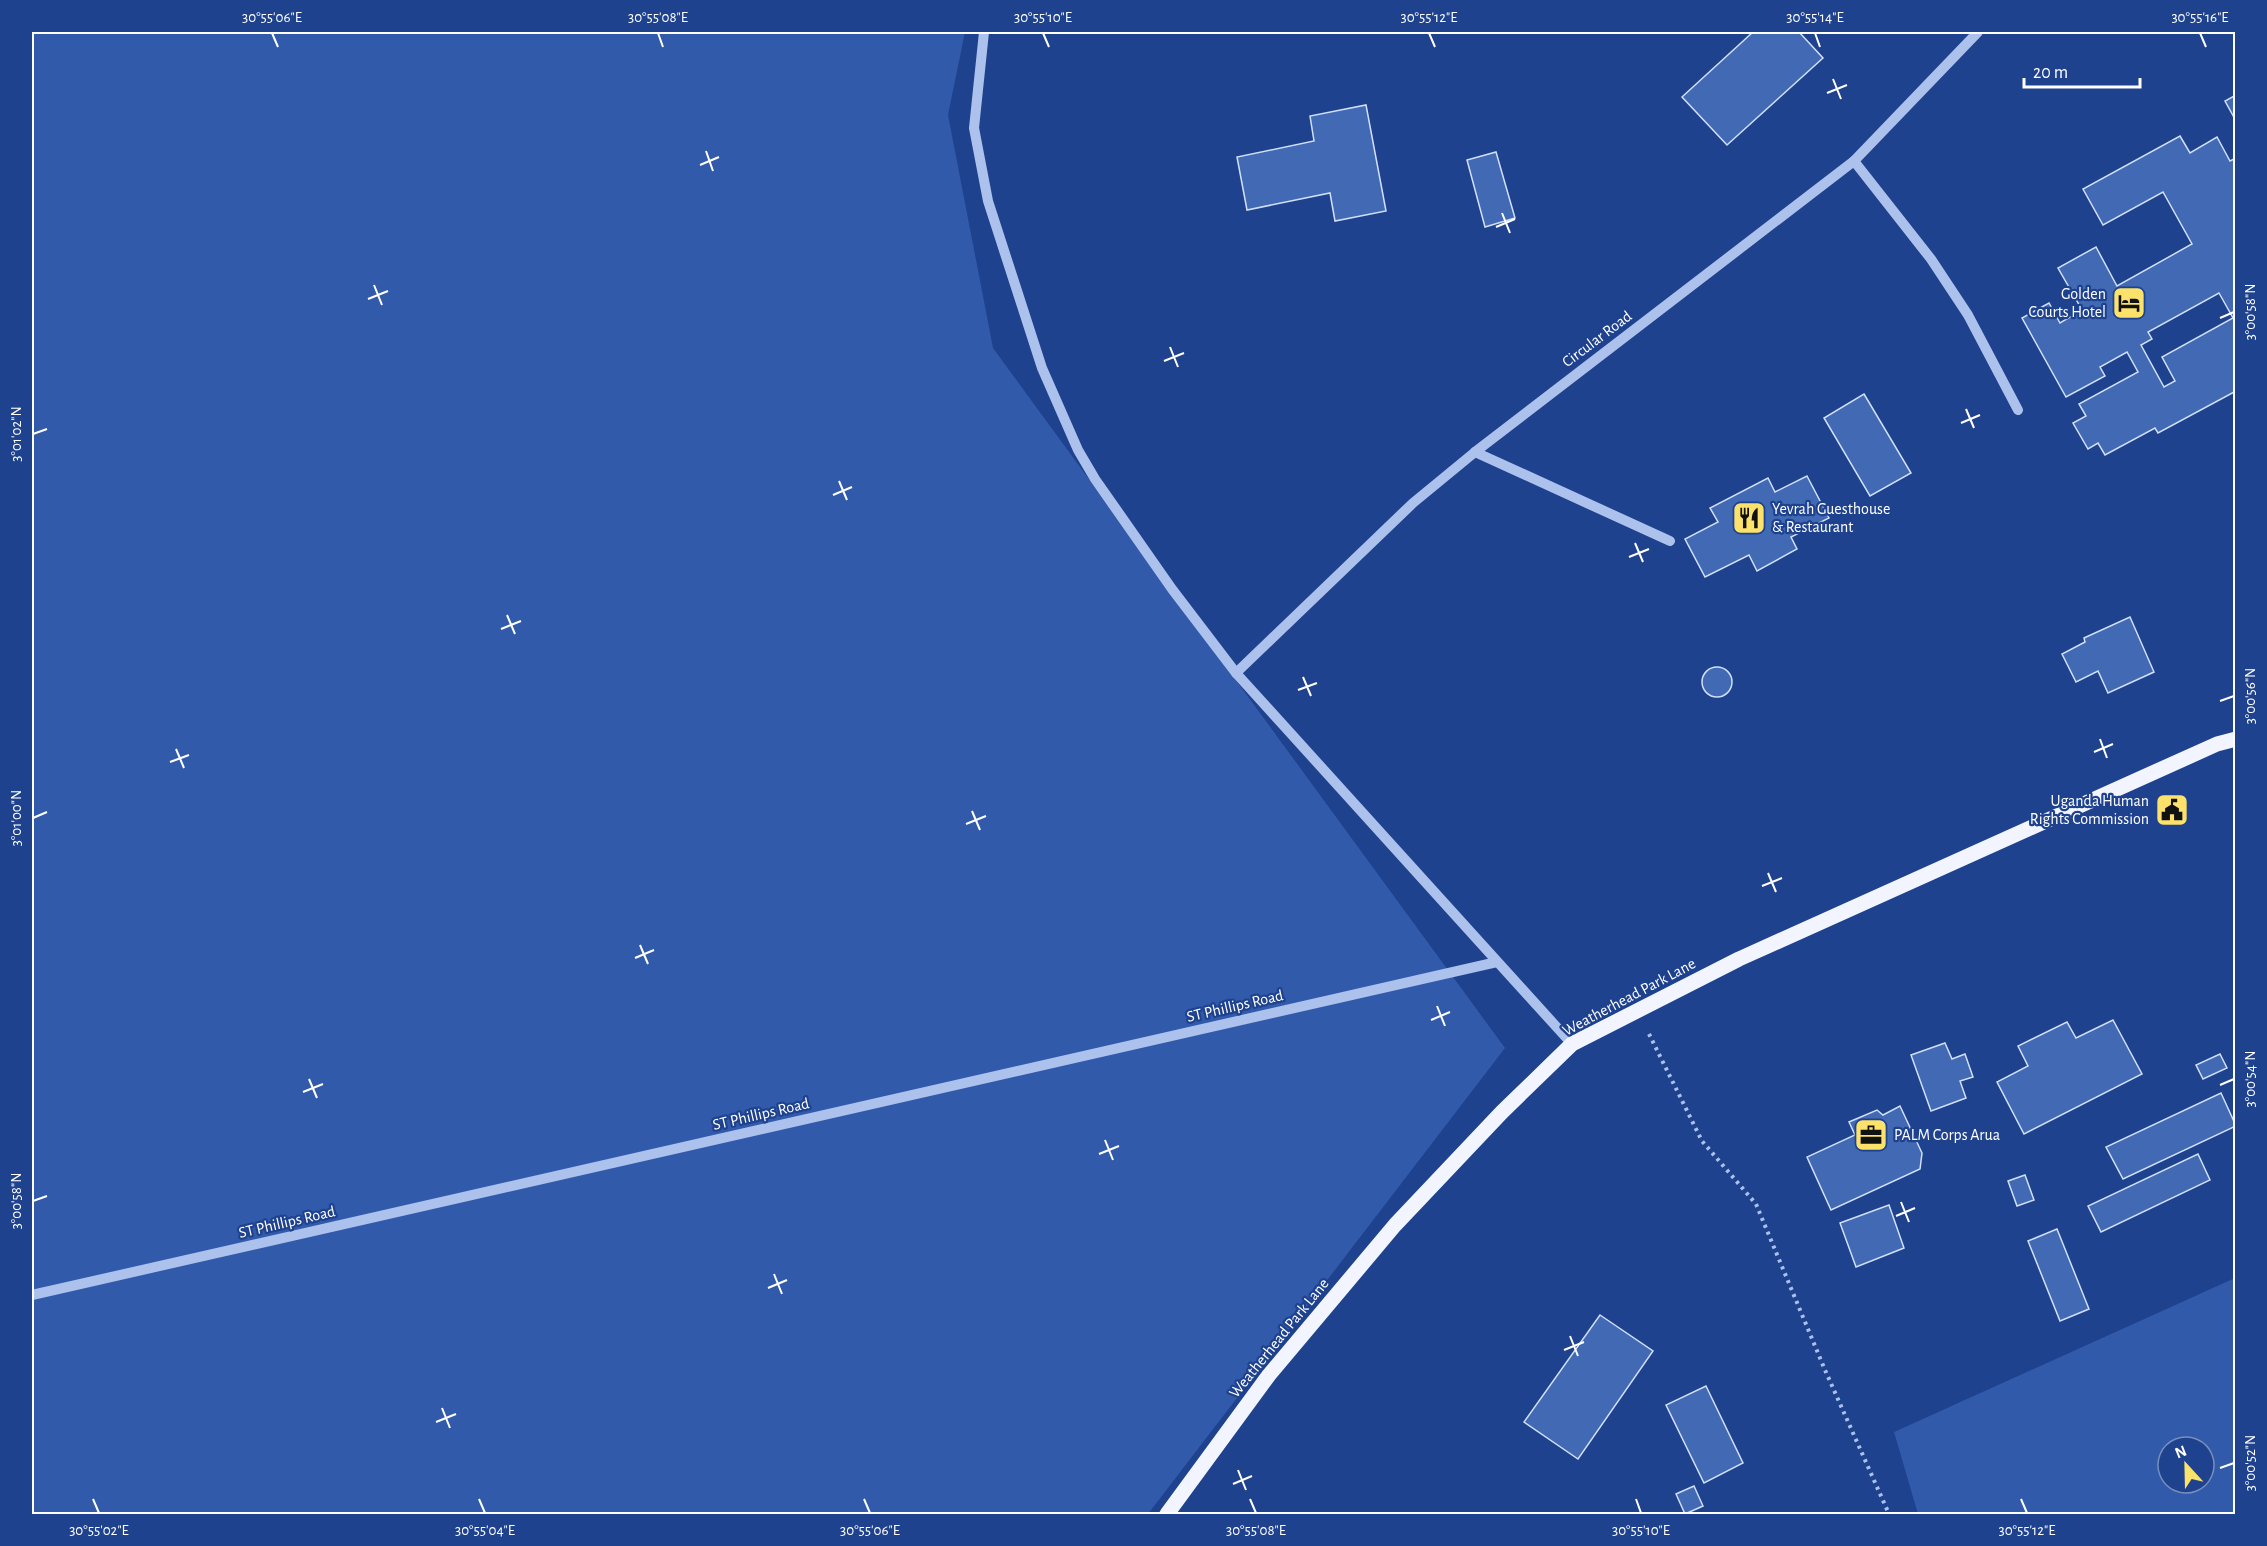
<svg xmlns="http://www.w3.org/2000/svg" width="2267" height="1546" viewBox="0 0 2267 1546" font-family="'Alegreya Sans',sans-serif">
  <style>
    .green { fill: #315aab; fill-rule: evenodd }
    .building { fill: #4269b3; stroke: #d1dff9; stroke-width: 1.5; fill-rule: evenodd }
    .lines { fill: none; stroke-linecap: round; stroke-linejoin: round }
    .path { stroke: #acc2ed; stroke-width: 4; stroke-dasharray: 3 4.5; stroke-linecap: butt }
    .minor { stroke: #acc2ed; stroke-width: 10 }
    .major { stroke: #f2f5ff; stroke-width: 15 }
    .ticks { fill: none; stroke: #fff; stroke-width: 2 }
    .labels { text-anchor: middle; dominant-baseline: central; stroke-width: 4.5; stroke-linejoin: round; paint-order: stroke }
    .poi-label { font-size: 16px; fill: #fff; stroke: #1e428e; text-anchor: end }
    .street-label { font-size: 16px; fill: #fff; stroke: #1e428e }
    .neatline { fill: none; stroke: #fff; stroke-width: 2 }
    .ticks-label { font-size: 15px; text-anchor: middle; fill: #fff }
  </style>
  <rect width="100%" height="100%" fill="#1e428e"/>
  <g class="green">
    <path d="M32,32H965L948,115L993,348L1505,1048L1148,1514H32Z"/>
    <path d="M2235,1278V1514H1918L1894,1432ZM2168,1447H2204V1483H2168Z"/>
  </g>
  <g class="building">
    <path d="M1753,32H1799L1823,58L1727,145L1682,97Z"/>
    <path d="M2236,95V121L2225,101Z"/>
    <path d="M1366,105L1386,211L1335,221L1330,193L1247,210L1237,157L1314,141L1310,116Z"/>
    <path d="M2180,136L2190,153L2217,137L2230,161L2236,158V391L2158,433L2155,428L2105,455L2098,443L2088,449L2073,423L2086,416L2079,404L2138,372L2127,352L2100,367L2105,376L2066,397L2022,318L2049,303L2060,323L2082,310L2058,268L2096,247L2117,286L2192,244L2163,192L2103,225L2083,189ZM2219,293L2233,318L2162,357L2175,381L2164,387L2141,345L2152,339L2148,332Z"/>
    <path d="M1496,152L1515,218L1485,227L1467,160Z"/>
    <path d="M1864,394L1911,473L1870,496L1824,418Z"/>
    <path d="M1807,476L1829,518L1791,537L1797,549L1757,571L1749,555L1705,577L1685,539L1718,522L1710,508L1768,478L1775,492Z"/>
    <path d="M2130,617L2154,672L2108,693L2098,671L2076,682L2062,654L2085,642L2084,638Z"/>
    <circle cx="1717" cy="682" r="15"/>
    <path d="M2113,1020L2142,1074L2024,1134L1997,1082L2028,1066L2018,1046L2067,1022L2076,1038Z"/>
    <path d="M1945,1043L1952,1059L1965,1054L1973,1077L1960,1081L1966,1098L1931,1111L1911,1055Z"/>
    <path d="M2220,1054L2227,1068L2203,1079L2196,1065Z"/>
    <path d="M2221,1093L2236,1126L2123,1179L2106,1147Z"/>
    <path d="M1900,1106L1922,1153L1920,1169L1831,1210L1807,1157L1855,1135L1849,1122L1877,1110L1883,1115Z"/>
    <path d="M2198,1154L2210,1180L2101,1232L2088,1206Z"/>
    <path d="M2025,1175L2034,1200L2017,1206L2008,1181Z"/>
    <path d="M1889,1205L1904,1248L1856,1267L1840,1223Z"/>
    <path d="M2057,1229L2089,1309L2060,1321L2028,1241Z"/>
    <path d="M1600,1315L1653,1351L1578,1459L1524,1422Z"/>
    <path d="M1706,1386L1743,1463L1704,1483L1666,1405Z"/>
    <path d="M1694,1486L1703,1506L1685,1514L1676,1494Z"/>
  </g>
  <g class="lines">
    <path class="path" d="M1649,1034L1702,1141L1756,1204L1825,1370L1889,1514"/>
    <g class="minor">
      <path d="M984,32L974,128L988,201L1042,368L1078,450L1095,479L1172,589L1236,673L1572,1044"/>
      <path d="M1854,161L1931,259L1968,315L2018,410"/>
      <path d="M1475,452L1670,541"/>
      <path d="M1236,673L1413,503L1475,452L1854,161L1978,32"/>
      <path d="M32,1295L1497,962"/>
    </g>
    <path class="major" d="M1167,1514L1269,1375L1395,1225L1502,1112L1572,1044L1739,959L2217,744L2236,739"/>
  </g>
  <path class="ticks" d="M272,33L278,47M658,33L663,47M1043,33L1049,47M1429,33L1435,47M1815,33L1820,47M2200,33L2206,47M1833,79L1841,99M1827,93L1847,85M706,151L713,171M700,165L719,157M1502,213L1510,233M1496,227L1515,219M374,285L382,305M368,299L388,291M2220,318L2234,312M1170,347L1178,367M1164,361L1184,353M1966,409L1974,428M1961,423L1980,415M33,434L47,429M839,481L847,500M833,495L852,487M1635,543L1643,562M1629,557L1649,549M507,615L515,634M501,629L521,621M1303,677L1311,696M1298,690L1317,683M2220,701L2234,696M2100,739L2107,758M176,749L184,768M2094,752L2113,744M170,762L189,755M972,811L980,830M33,818L47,812M966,824L986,816M1768,873L1776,892M1762,886L1782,878M640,945L648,964M635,958L654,950M1437,1006L1445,1026M1431,1020L1450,1012M309,1079L317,1098M2220,1085L2234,1079M303,1092L323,1084M1105,1140L1113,1160M1099,1154L1119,1146M33,1201L47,1196M1901,1202L1909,1222M1896,1216L1915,1208M774,1274L782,1294M768,1288L787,1280M1570,1336L1578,1356M1564,1350L1584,1342M442,1408L450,1428M436,1422L456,1414M2220,1468L2234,1463M1238,1470L1246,1490M1233,1484L1252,1476M93,1499L99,1513M479,1499L485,1513M864,1499L870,1513M1250,1499L1256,1513M1636,1499L1641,1513M2021,1499L2027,1513"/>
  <defs>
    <g id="hotel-square" transform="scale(1.725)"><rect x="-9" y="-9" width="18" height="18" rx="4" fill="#fce26b" stroke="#1e428e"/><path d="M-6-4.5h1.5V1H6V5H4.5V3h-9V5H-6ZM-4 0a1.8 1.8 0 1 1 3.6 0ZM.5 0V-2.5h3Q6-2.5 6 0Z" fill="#111"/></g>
    <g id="restaurant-square" transform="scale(1.725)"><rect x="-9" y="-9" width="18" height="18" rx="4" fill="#fce26b" stroke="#1e428e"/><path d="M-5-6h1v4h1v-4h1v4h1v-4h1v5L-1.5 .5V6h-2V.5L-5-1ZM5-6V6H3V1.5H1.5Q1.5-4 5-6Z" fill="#111"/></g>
    <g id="civic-square" transform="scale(1.725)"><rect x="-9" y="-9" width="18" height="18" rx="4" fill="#fce26b" stroke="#1e428e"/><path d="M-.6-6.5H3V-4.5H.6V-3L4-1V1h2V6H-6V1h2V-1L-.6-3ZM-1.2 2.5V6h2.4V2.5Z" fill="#111"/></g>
    <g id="office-square" transform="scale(1.725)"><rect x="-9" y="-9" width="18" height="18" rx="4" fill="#fce26b" stroke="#1e428e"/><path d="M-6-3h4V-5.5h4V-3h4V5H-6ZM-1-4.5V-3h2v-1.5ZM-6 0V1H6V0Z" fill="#111"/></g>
  </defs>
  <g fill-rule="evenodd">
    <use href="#hotel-square" x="2129" y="303"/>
    <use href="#restaurant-square" x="1749" y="518"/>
    <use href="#civic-square" x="2172" y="810"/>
    <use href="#office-square" x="1871" y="1135"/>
  </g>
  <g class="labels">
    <g class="poi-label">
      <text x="2106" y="294">Golden<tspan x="2106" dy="18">Courts Hotel</tspan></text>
      <text x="1772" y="509" text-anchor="start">Yevrah Guesthouse<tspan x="1772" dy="18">&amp; Restaurant</tspan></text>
      <text x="2149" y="801">Uganda Human<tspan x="2149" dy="18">Rights Commission</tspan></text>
      <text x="1894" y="1135" text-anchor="start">PALM Corps Arua</text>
    </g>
    <g class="street-label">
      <text transform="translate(1597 339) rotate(-37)">Circular Road</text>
      <text transform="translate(1629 997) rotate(-28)">Weatherhead Park Lane</text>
      <text transform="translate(1235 1006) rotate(-13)">ST Phillips Road</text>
      <text transform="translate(761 1114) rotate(-13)">ST Phillips Road</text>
      <text transform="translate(287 1222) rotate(-13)">ST Phillips Road</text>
      <text transform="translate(1279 1338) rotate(-51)">Weatherhead Park Lane</text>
    </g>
  </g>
  <rect width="2267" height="1546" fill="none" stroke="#1e428e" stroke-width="66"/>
  <g transform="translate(2186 1465) rotate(338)"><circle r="28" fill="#1e428e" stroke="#788ebb" stroke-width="1.5"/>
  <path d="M0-4.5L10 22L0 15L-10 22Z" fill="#fce26b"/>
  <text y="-9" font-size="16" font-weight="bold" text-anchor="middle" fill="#ffffff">N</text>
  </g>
  <path d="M2024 78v9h116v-9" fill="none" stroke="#ffffff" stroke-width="3"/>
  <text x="2033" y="78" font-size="18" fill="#ffffff" stroke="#1e428e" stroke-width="4.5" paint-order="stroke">20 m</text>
  <rect x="33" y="33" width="2201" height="1480" class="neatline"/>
  <g class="ticks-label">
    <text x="272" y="22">30°55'06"E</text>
    <text x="658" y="22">30°55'08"E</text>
    <text x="1043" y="22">30°55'10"E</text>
    <text x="1429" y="22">30°55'12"E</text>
    <text x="1815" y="22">30°55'14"E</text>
    <text x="2200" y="22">30°55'16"E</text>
    <text transform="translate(2250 312) rotate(-90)" y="5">3°00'58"N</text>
    <text transform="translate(16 434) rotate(-90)" y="5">3°01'02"N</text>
    <text transform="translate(2250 696) rotate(-90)" y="5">3°00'56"N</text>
    <text transform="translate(16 818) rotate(-90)" y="5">3°01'00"N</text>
    <text transform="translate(2250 1079) rotate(-90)" y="5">3°00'54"N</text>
    <text transform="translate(16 1201) rotate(-90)" y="5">3°00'58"N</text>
    <text transform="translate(2250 1463) rotate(-90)" y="5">3°00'52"N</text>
    <text x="99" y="1535">30°55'02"E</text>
    <text x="485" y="1535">30°55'04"E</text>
    <text x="870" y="1535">30°55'06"E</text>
    <text x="1256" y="1535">30°55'08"E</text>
    <text x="1641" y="1535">30°55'10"E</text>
    <text x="2027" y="1535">30°55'12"E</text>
  </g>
</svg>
